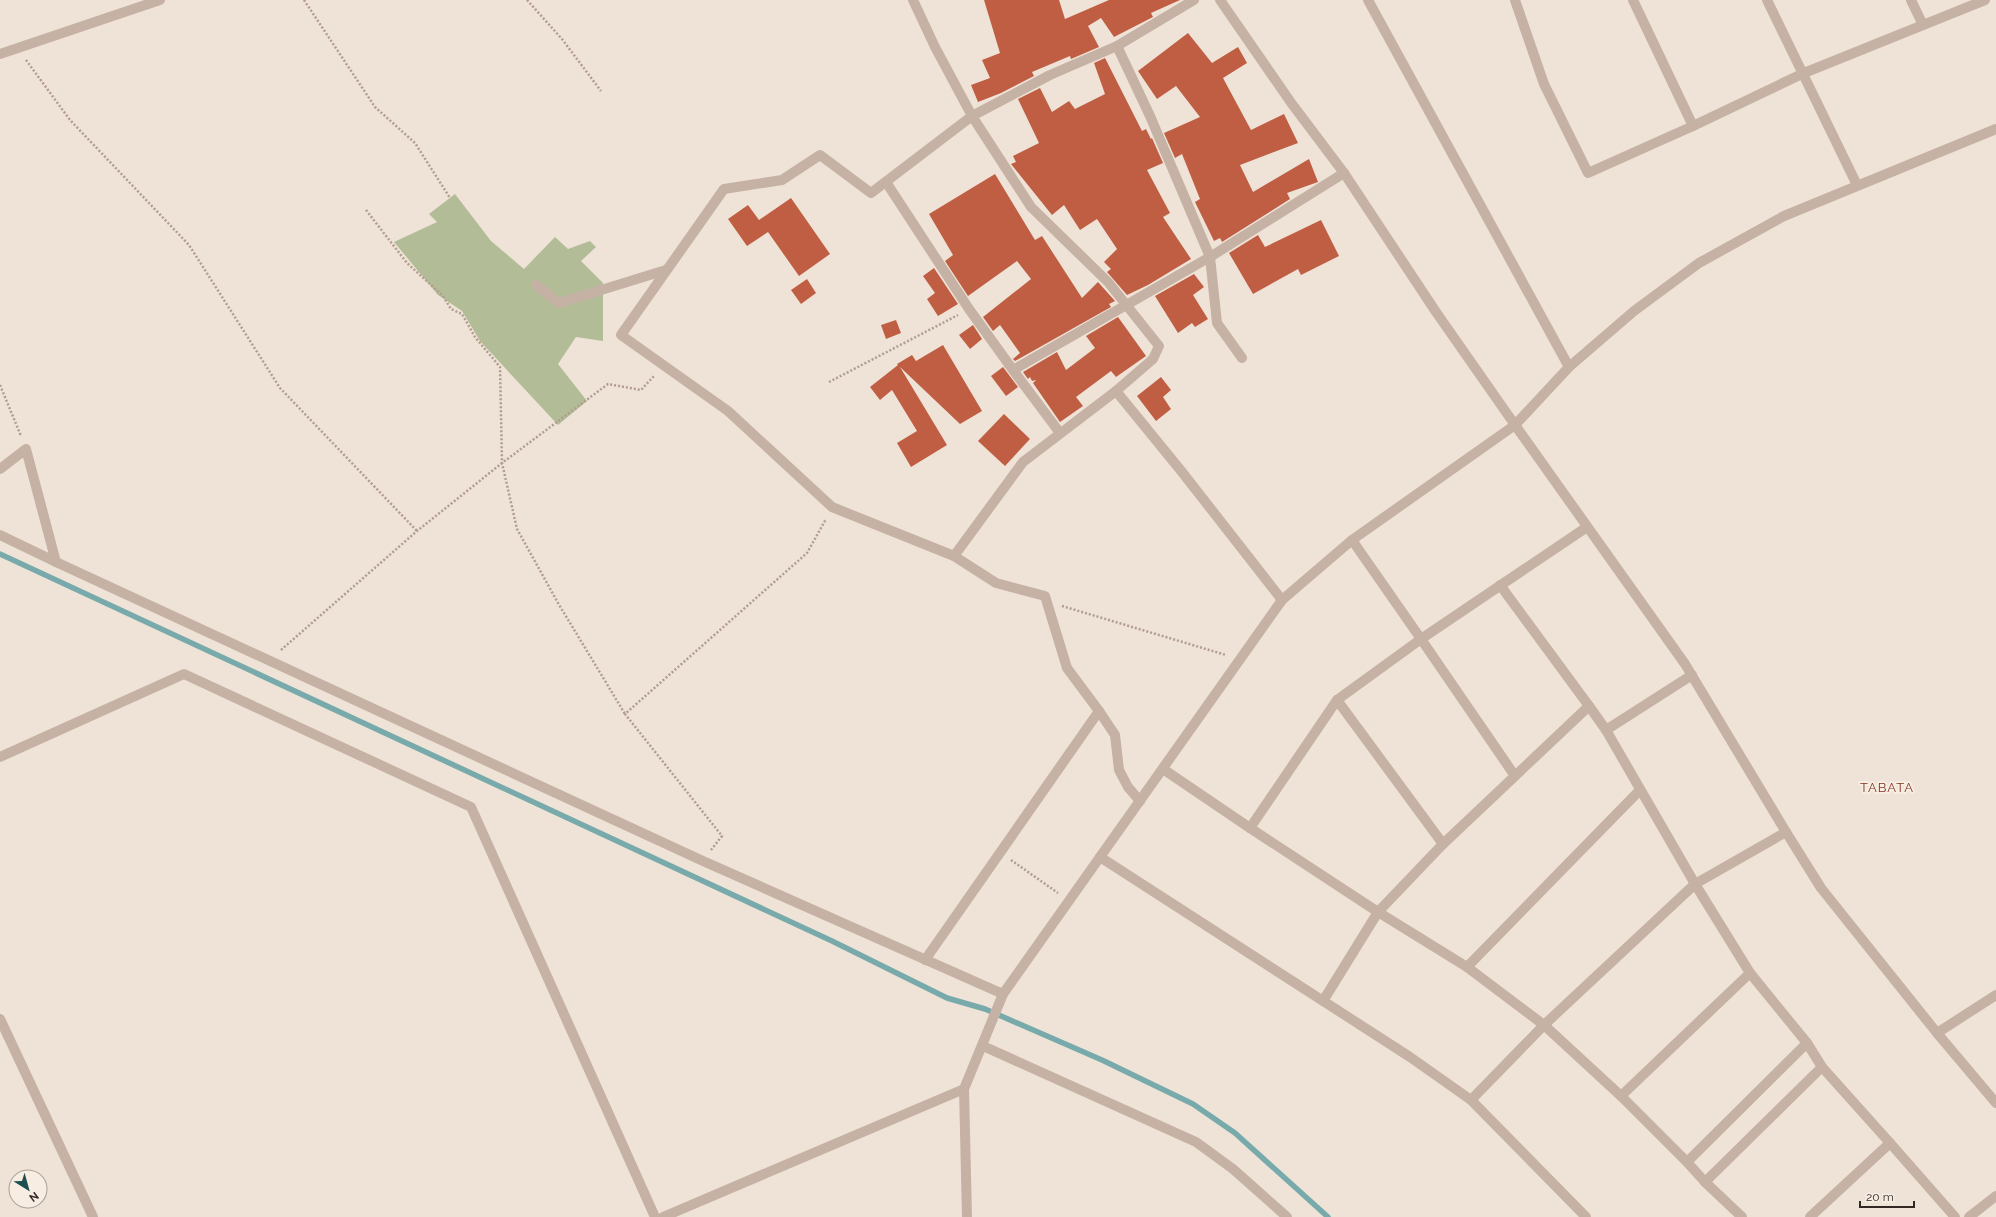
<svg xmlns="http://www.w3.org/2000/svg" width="1996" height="1217" viewBox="0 0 1996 1217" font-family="Raleway,sans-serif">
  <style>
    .green { fill: #b2bd98 }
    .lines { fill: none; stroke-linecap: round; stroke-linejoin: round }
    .stream { stroke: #78aaab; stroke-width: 5.5 }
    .building { fill: #c05e44 }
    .path { stroke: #b29c8f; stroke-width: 2.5; stroke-dasharray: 2 2; stroke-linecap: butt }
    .minor { stroke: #c6b2a4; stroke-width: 10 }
    .tertiary { stroke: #c6b2a4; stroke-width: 10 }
    .labels { text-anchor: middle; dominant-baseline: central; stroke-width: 4; stroke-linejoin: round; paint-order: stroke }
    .neighbourhood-label { font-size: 13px; letter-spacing: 1px; fill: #7d3523; stroke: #f7ede3 }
  </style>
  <rect width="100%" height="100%" fill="#efe3d7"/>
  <path class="green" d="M455,194L491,241L524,269L555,237L568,249L590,241L596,247L581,261L603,283V341L576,337L558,364L587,401L558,425L480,341L462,311L438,295L394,242L437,222L429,214Z"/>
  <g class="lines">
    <path class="stream" d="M0,554L832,941L947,998L985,1009L1102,1060L1193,1104L1235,1133L1328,1217"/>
  </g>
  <g class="building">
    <path d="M984,0H1059L1065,19L1109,0H1180L1151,13L1153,17L1114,37L1101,18L1088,26L1099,47L1071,59L1070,56L1032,72L1034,76L1001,93L978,102L971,85L990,78L982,60L1000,53Z"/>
    <path d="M1188,33L1212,63L1238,47L1247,63L1223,78L1251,130L1284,114L1298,143L1240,165L1253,192L1309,159L1318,182L1287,193L1290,199L1222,242L1220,238L1214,241L1195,202L1200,199L1182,154L1175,158L1164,133L1200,117L1176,86L1157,99L1138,71Z"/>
    <path d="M1105,58L1142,131L1146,129L1151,139L1152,138L1163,163L1147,170L1170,213L1163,217L1191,259L1148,285L1127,295L1107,272L1111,269L1104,262L1117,249L1097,219L1080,230L1064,205L1052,215L1011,164L1016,162L1013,156L1039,143L1018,99L1040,88L1052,112L1069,101L1075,109L1105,94L1094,63Z"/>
    <path d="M995,174L1035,240L1042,236L1082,298L1098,282L1115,301L1109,304L1111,307L1015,361L1013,359L1020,353L1000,325L993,331L983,317L1031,279L1017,261L968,296L945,261L953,255L929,214Z"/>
    <path d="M791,198L830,254L799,276L768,232L747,246L728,219L748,205L759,220Z"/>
    <path d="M1321,220L1339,256L1301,275L1298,269L1253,294L1229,253L1258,235L1265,247Z"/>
    <path d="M934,268L958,304L938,316L927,299L935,293L923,276Z"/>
    <path d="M1194,274L1204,287L1193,295L1208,319L1195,327L1192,323L1178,333L1155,296Z"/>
    <path d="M807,279L816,293L801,304L791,290Z"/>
    <path d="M1118,317L1146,356L1116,377L1111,371L1076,397L1083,406L1060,422L1033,383L1036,380L1032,381L1030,377L1028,379L1023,372L1057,352L1066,370L1095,348L1086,336Z"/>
    <path d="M896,320L901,333L886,339L881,325Z"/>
    <path d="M973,325L982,339L970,349L959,335Z"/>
    <path d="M943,345L982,411L960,424L900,367L947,445L911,467L897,443L917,431L892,390L880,400L870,387L898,365L897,364L912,355L916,361Z"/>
    <path d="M1003,367L1018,387L1006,396L991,376Z"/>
    <path d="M1161,377L1171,390L1163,397L1171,409L1156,421L1137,396Z"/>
    <path d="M1004,414L1030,439L1005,466L978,441Z"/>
  </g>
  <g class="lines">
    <g class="path">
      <path d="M304,0L375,107L415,143L450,198"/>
      <path d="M527,0L562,39L601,91"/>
      <path d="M26,60L70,120L189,245L280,388L417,531"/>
      <path d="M366,210L407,263L443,296L451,309L462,314L475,337L500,367L502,463L517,529L558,603L625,714"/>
      <path d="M829,382L958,315"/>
      <path d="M0,385L21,436"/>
      <path d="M1062,606L1226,655"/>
      <path d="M281,650L417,531L502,463L608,384L641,390L654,376"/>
      <path d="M711,850L722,836L625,714L807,553L826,519"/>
      <path d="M1011,860L1058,893"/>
    </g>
    <g class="minor">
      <path d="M913,0L935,47L972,116L1031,207L1108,282L1159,346L1153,359L1116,391L1182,472L1282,600"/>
      <path d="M1194,0L1117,46L1150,116L1210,257L1217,323L1242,358"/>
      <path d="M1220,0L1292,104L1344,173L1436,312L1515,425"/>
      <path d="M1368,0L1569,367"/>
      <path d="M1515,0L1544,84L1588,173L1693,126L1633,0"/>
      <path d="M1767,0L1857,185"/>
      <path d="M1911,0L1923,25"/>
      <path d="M0,54L160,0"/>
      <path d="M1693,126L1804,73L1985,0"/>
      <path d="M886,182L969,309L1013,370"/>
      <path d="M536,285L559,303L666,270"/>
      <path d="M1116,391L1023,462L954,556L832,507L728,411L621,335L724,189L782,180L820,155L871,193L972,116L1050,75L1117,46"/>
      <path d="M1060,433L1013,370L1210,257L1344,173"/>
      <path d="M0,469L26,449L56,562L0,535"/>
      <path d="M1352,540L1421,639L1587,527"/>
      <path d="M56,562L703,861L1003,994"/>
      <path d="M1500,585L1589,706L1515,776L1421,639L1337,700L1443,844L1515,776"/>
      <path d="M1589,706L1606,730L1692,675"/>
      <path d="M1099,711L1115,735L1119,770L1128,787L1140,801"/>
      <path d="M0,757L184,674L471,807L655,1217"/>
      <path d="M1163,769L1250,828L1337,700"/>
      <path d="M1250,828L1378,912L1467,967L1640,790"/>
      <path d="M1100,857L1410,1057L1471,1100L1586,1217"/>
      <path d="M925,960L1099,711L1067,668L1045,596L996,583L954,556"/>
      <path d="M1467,967L1544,1025L1621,1096L1750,973L1695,884L1606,730"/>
      <path d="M1323,1001L1378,912L1443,844"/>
      <path d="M0,1019L93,1217"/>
      <path d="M1937,1033L1996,995"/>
      <path d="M983,1046L1196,1142L1233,1169L1287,1217"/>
      <path d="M1621,1096L1687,1162L1807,1043L1750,973"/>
      <path d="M1471,1100L1544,1025L1695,884L1786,832"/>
      <path d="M1890,1143L1955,1217"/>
      <path d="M1687,1162L1705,1182L1822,1067L1807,1043"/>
      <path d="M1705,1182L1742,1217"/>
      <path d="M967,1217L964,1089L1003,994L1282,600L1352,540L1515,425L1569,367L1634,311L1699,263L1784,216L1996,129"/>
      <path d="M1810,1217L1890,1143L1822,1067"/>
      <path d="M1969,1217L1996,1196"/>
    </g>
    <g class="tertiary">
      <path d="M1515,425L1685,664L1786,832L1821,888L1937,1033L1996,1103"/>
      <path d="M663,1217L964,1089"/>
    </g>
  </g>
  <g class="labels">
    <g class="neighbourhood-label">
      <text x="1887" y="787">TABATA</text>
    </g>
  </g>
  <g transform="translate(28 1189) rotate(143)"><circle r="19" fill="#f7ede3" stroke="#a89f97"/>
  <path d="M0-3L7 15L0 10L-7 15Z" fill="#1d5051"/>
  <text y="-6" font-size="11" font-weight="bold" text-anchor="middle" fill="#322925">N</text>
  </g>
  <path d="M1860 1201v6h54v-6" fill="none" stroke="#322925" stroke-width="2"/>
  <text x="1866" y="1201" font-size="12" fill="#322925" stroke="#f7ede3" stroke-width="3" paint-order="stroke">20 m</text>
</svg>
